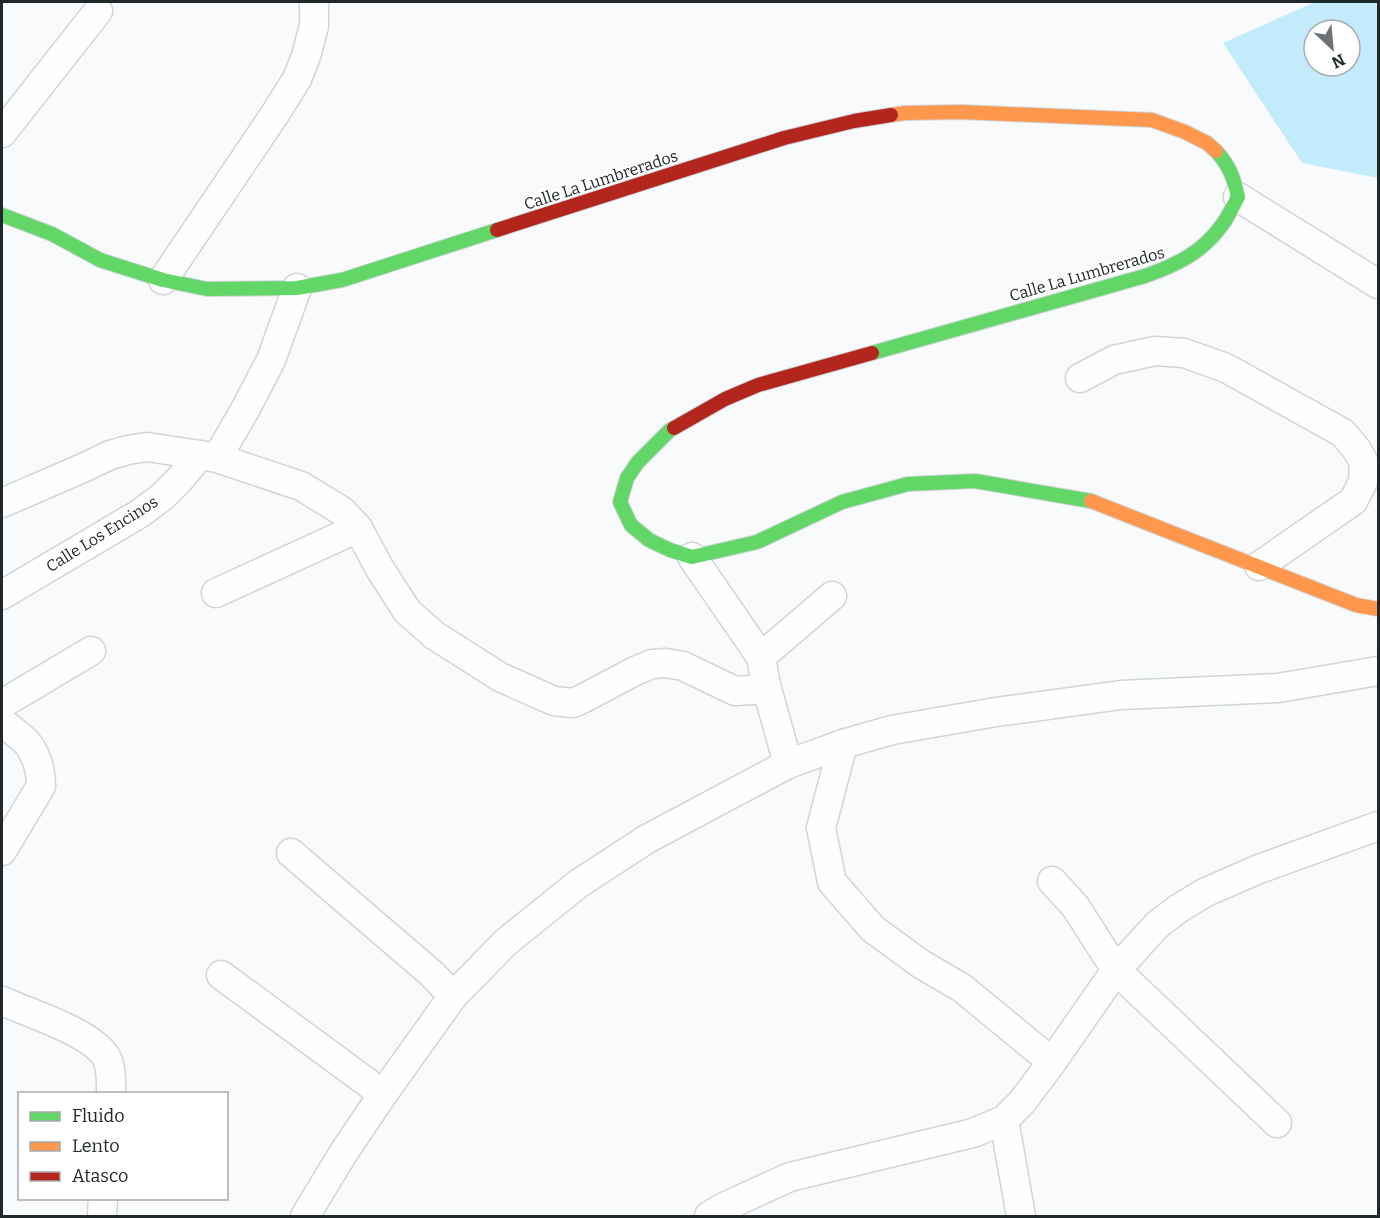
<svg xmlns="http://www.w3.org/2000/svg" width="1380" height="1218" viewBox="0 0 1380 1218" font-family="Bitter,serif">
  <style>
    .green { fill: #c3ebfc; fill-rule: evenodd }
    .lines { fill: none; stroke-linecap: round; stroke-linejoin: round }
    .street-casing { stroke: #d0d5d8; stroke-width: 31 }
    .fast-casing { stroke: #d0d5d8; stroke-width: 16 }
    .slow-casing { stroke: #d0d5d8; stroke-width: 16 }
    .jam-casing { stroke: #d0d5d8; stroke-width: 16 }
    .street { stroke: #fefeff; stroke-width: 28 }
    .fast { stroke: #63d668; stroke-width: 14 }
    .slow { stroke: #ff974d; stroke-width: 14 }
    .jam { stroke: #b3261e; stroke-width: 14 }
    .labels { text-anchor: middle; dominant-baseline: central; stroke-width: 4.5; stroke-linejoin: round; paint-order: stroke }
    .street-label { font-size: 16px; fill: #21282c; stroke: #fff }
  </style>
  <rect width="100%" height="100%" fill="#f8fafc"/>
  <path class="green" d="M1315,2H1378V178L1302,163L1223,43ZM1314,30H1350V66H1314Z"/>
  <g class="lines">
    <g class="street-casing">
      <g id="street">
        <path d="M2,133L98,11"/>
        <path d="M1238,197L1378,284"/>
        <path d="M163,280L275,114L297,79L306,56L314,26V2"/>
        <path d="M1080,378L1114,360L1155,351L1184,353L1226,368L1343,433L1357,450L1364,463L1363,482L1353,501L1259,566"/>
        <path d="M217,458L301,486L342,511L358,528L380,569L407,611L434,635L500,677L554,701L573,703L584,698L635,671L652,664L666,663L683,666L735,691L753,690L766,685"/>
        <path d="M2,503L83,468L110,455L128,450L147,447L200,455"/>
        <path d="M692,557L761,657L766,685L788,764"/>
        <path d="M216,593L358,528"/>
        <path d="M2,595L139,514L162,497L179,480L200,455L217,458L246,408L271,360L297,288"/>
        <path d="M761,657L832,596"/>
        <path d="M2,704L91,651"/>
        <path d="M2,722C10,729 21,736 28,744C37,756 41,772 41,786L2,851"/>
        <path d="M843,744L821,828L832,882L873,929L921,964L962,988L1052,1062"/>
        <path d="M291,853L432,974L453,996"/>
        <path d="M1052,881L1075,906L1116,970L1277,1123"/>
        <path d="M221,975L383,1094"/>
        <path d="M2,1001C29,1013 91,1032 106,1057C112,1068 111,1082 111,1094"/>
        <path d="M1004,1120L1021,1216"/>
        <path d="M102,1216L103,1198"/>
        <path d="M305,1216L344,1152L383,1094L453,996L506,942L578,884L647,839L788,764L843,744L892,730L996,712L1121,695L1278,688L1378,671"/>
        <path d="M709,1216L724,1207L790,1177L973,1133L1004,1120L1022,1102L1052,1062L1116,970L1157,925L1178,909L1204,893L1259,869L1378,826"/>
      </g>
    </g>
    <g class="fast-casing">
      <g id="fast">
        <path d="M2,215L52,234L100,260L163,280L207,289L297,288L342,280L497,230"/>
        <path d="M872,353L1145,276C1176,265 1202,253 1222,225C1228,217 1233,206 1238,197C1234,178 1229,165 1216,151"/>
        <path d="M674,428L670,430L638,462L627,478L620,502L631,525L649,540L670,550L692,557L757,542L842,502L908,484L975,481L1091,501"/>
      </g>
    </g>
    <g class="slow-casing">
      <g id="slow">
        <path d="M891,115L905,113L961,112L1152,120L1185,132L1207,143L1216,151"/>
        <path d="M1091,501L1356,605L1378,609"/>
      </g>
    </g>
    <g class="jam-casing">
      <g id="jam">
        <path d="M497,230L784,138L854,121L891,115"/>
        <path d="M674,428L725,399L758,385L872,353"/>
      </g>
    </g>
    <use href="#street" class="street"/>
    <use href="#fast" class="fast"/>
    <use href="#slow" class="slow"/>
    <use href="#jam" class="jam"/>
  </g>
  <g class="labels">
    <g class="street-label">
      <text transform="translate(601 180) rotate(-18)">Calle La Lumbrerados</text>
      <text transform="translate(1087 274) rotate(-16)">Calle La Lumbrerados</text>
      <text transform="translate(102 534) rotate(-32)">Calle Los Encinos</text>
    </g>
  </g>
  <rect width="1380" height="1218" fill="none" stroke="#21282c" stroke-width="6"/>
  <rect x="18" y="1092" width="210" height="108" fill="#ffffff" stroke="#a6a9ab" stroke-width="1.5"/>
  <rect x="30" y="1112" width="30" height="9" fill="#63d668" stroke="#a6a9ab" stroke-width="1.5"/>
  <text x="72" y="1122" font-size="18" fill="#21282c">Fluido</text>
  <rect x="30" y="1142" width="30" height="9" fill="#ff974d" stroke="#a6a9ab" stroke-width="1.5"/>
  <text x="72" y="1152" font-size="18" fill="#21282c">Lento</text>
  <rect x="30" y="1172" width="30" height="9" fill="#b3261e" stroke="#a6a9ab" stroke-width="1.5"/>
  <text x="72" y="1182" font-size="18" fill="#21282c">Atasco</text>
  <g transform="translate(1332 48) rotate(154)"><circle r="28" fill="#ffffff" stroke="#a6a9ab" stroke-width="1.5"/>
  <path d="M0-4.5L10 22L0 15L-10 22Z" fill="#6c7275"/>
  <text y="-9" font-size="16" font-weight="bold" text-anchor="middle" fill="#21282c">N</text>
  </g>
</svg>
